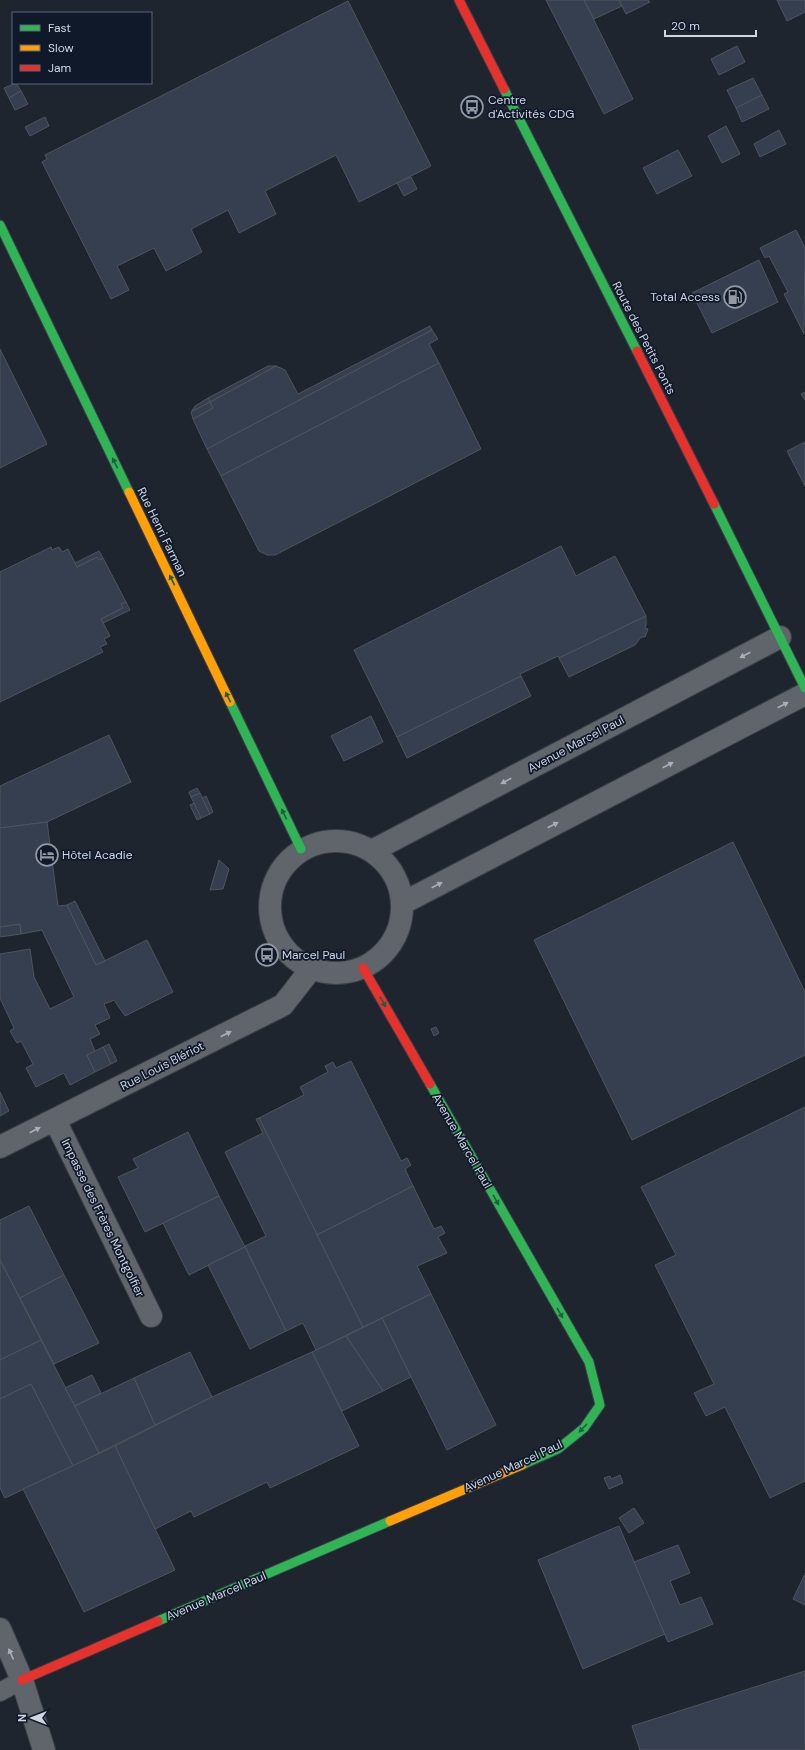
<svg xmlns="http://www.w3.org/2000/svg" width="805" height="1750" viewBox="0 0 805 1750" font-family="'DM Sans',sans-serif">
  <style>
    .building { fill: #363f4f; stroke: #4f545d }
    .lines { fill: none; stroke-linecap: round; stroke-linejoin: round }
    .lane-casing { stroke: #3a3f48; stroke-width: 20 }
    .street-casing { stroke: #3a3f48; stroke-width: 24 }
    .fast-casing { stroke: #3a3f48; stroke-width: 11 }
    .slow-casing { stroke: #3a3f48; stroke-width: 11 }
    .jam-casing { stroke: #3a3f48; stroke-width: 11 }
    .lane { stroke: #60646b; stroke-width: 18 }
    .street { stroke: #60646b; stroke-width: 22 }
    .fast { stroke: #30b455; stroke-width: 9 }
    .slow { stroke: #ff9f0a; stroke-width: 9 }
    .jam { stroke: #e5322d; stroke-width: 9 }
    .oneway { fill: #1e5f3d }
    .oneway2 { fill: #a9afb9 }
    .labels { text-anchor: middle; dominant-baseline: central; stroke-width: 3.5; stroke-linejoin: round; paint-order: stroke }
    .poi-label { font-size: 12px; fill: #d0d7e3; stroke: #10192a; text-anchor: start }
    .street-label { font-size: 12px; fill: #d0d7e3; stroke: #10192a }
  </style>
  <rect width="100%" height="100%" fill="#1f252f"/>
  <g class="building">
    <path d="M546,0H584L633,99L604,114Z"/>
    <path d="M584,0H619L622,6L594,19Z"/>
    <path d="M619,0H648L650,2L626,14Z"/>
    <path d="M777,0H805V12L787,21Z"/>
    <path d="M348,1L431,166L359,202L336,155L265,191L276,214L239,233L228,210L191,229L202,252L166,271L154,248L117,266L129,290L111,299L42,162L47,159L45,155Z"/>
    <path d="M737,46L745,62L719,75L711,59Z"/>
    <path d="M753,78L762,95L736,108L727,90Z"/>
    <path d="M16,83L21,91L9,98L4,88Z"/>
    <path d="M21,91L28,104L15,110L9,98Z"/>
    <path d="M762,95L769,109L742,122L736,108Z"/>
    <path d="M45,117L49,126L30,136L25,127Z"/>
    <path d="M726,126L740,154L722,163L708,136Z"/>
    <path d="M779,130L786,144L760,157L754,144Z"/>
    <path d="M678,150L692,176L657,194L643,168Z"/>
    <path d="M411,177L417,189L404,196L397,183Z"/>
    <path d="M796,230L805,248L804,334L784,294L788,292L769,256L765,258L760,248Z"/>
    <path d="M759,260L778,302L712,333L692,293Z"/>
    <path d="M430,326L432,330L207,449L193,419L213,408L210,402L276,366L285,370L298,394Z"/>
    <path d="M432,330L438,339L429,344L439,363L221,476L207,449Z"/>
    <path d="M0,349L47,444L0,468Z"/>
    <path d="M439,363L481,449L275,555H267L259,551L221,476Z"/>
    <path d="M268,366H276L210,402L208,398Z"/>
    <path d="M805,392V400L801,394Z"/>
    <path d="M208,398L210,402L191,412L195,406Z"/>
    <path d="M210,402L213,408L193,419L191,412Z"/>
    <path d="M805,442V486L787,451Z"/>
    <path d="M561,546L576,576L615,556L646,616L559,658L558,656L520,674L521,676L397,737L354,650Z"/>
    <path d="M51,547L52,550L59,547L62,552L68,549L77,567L97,557L99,560L103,558L126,602L121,604L123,608L101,619L110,636L104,639L107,644L100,647L103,652L0,702V572Z"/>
    <path d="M99,551L103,558L99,560L97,557L77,567L75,563Z"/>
    <path d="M126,602L130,610L103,623L101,619L123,608L121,604Z"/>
    <path d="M646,616V625L645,628L648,629L645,637H641L635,645L569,677L559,658Z"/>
    <path d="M521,676L531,696L407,758L397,737Z"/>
    <path d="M371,716L383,742L344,761L331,736Z"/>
    <path d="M109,735L131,782L47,822L0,828V786Z"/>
    <path d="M197,788L200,793L191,797L189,792Z"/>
    <path d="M200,793L210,814L201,818L191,797Z"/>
    <path d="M206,796L213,812L210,814L202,798Z"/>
    <path d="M194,803L201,818L197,820L190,805Z"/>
    <path d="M47,822L58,906L67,905L96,965L147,940L173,992L125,1016L114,1000L104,1004L110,1018L95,1025L100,1034L90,1039L95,1051L87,1055L95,1072L70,1085L64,1073L36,1087L26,1068L33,1064L21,1041L17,1043L10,1031L14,1028L0,998V954L30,949L34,977L50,1009L74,997L42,930L21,934L20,924L0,927V828Z"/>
    <path d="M733,842L805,992V1055L632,1140L534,940Z"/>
    <path d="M219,860L229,869L223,889L210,890Z"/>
    <path d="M75,901L105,961L96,965L67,905Z"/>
    <path d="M20,924L21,934L0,937V927Z"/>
    <path d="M436,1027L439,1033L434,1036L431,1029Z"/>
    <path d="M109,1044L117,1061L111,1064L103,1047Z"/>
    <path d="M103,1047L111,1064L95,1072L87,1055Z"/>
    <path d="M351,1061L401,1161L407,1158L411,1165L405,1169L413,1186L317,1235L259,1118L304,1095L300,1087L328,1072L325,1066L333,1062L336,1068Z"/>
    <path d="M0,1092L9,1111L0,1116Z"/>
    <path d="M805,1107V1481L770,1498L725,1407L706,1416L694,1393L714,1384L655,1265L676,1255L641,1187Z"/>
    <path d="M259,1118L363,1327L316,1350L303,1323L286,1331L245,1246L266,1236L225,1152L263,1133L256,1119Z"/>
    <path d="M188,1132L219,1196L145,1232L118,1177L138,1168L133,1159Z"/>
    <path d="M413,1186L434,1229L441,1226L445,1233L438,1237L447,1253L417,1266L431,1294L363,1327L317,1235Z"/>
    <path d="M219,1196L245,1247L189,1275L163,1223Z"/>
    <path d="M29,1206L64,1275L20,1298L0,1260V1220Z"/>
    <path d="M245,1247L286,1331L250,1349L208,1265Z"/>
    <path d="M0,1260L41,1340L0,1360Z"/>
    <path d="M64,1275L99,1343L54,1364L20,1298Z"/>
    <path d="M431,1294L496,1425L447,1450L382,1318Z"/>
    <path d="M382,1318L411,1377L383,1391L346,1336Z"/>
    <path d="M346,1336L383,1391L342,1411L312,1352Z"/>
    <path d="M41,1340L99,1453L73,1466L31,1384L0,1399V1360Z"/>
    <path d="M190,1352L212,1397L155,1425L134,1378Z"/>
    <path d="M312,1352L359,1446L270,1488L267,1482L194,1517L191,1511L155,1529L115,1446L212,1397Z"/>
    <path d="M92,1375L101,1393L75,1406L65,1388Z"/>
    <path d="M134,1378L155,1425L99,1453L75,1406Z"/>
    <path d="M31,1384L73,1466L5,1498L0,1488V1399Z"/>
    <path d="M115,1446L175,1570L84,1612L23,1489Z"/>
    <path d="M620,1475L623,1483L609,1489L604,1478L610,1476L611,1479Z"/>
    <path d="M634,1508L644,1523L629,1533L619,1518Z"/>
    <path d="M619,1526L665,1634L583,1669L538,1560Z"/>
    <path d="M678,1545L690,1573L670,1581L680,1605L701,1597L713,1624L668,1642L634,1562Z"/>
    <path d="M805,1574V1605L793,1599Z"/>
    <path d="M805,1671V1750H640L632,1726Z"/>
  </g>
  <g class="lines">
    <g class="lane-casing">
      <path id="lane" d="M0,1692L22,1680"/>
    </g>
    <g class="street-casing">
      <g id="street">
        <circle cx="336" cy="907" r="66"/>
        <path d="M372,851L780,637"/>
        <path d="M403,903L805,694"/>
        <path d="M55,1120L151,1316"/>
        <path d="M0,1147L283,1005L311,969"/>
        <path d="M0,1629L22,1680L44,1750"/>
      </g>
    </g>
    <g class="fast-casing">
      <g id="fast">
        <path d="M504,89L637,351"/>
        <path d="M0,225L129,492"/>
        <path d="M714,504L805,688"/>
        <path d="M230,702L301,849"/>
        <path d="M430,1084L589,1362L600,1405L584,1428L558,1449L522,1465"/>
        <path d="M158,1621L390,1521"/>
      </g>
    </g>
    <g class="slow-casing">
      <g id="slow">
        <path d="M129,492L230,702"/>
        <path d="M390,1521L522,1465"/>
      </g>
    </g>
    <g class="jam-casing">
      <g id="jam">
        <path d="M459,0L504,89"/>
        <path d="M637,351L714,504"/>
        <path d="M363,968L430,1084"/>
        <path d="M22,1680L158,1621"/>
      </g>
    </g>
    <use href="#lane" class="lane"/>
    <use href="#street" class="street"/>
    <use href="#fast" class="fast"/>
    <use href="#slow" class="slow"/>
    <use href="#jam" class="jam"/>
  </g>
  <defs><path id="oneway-solid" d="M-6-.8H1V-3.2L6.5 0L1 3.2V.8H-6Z"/></defs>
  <g class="oneway">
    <use href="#oneway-solid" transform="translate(115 463) rotate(-116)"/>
    <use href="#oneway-solid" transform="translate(172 580) rotate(-116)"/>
    <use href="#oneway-solid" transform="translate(228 697) rotate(-116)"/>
    <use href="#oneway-solid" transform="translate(284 814) rotate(-116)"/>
    <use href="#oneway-solid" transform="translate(383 1002) rotate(60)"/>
    <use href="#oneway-solid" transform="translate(496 1200) rotate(60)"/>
    <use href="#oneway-solid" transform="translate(560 1313) rotate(60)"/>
    <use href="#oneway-solid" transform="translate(583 1428) rotate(134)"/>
  </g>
  <g class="oneway2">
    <use href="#oneway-solid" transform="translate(745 655) rotate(152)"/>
    <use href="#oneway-solid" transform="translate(783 705) rotate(-27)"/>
    <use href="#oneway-solid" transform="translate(668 765) rotate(-27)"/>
    <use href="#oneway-solid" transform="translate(506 781) rotate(152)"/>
    <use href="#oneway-solid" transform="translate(553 825) rotate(-27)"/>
    <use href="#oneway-solid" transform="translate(437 885) rotate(-27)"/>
    <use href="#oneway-solid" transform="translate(226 1034) rotate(-27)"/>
    <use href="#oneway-solid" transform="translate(35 1130) rotate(-27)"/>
    <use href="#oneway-solid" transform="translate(11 1654) rotate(-113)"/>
  </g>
  <defs>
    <g id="bus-ring" transform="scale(1.15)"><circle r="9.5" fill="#10192a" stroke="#9299a4" stroke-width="1.5"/><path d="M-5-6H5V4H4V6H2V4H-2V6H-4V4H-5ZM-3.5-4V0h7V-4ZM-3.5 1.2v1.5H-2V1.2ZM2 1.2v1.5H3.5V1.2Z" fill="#9299a4"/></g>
    <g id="fuel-ring" transform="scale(1.15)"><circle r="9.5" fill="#10192a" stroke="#9299a4" stroke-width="1.5"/><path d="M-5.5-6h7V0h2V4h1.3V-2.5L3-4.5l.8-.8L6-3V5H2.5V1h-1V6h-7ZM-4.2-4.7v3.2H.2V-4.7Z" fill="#9299a4"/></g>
    <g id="hotel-ring" transform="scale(1.15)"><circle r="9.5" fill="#10192a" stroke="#9299a4" stroke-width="1.5"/><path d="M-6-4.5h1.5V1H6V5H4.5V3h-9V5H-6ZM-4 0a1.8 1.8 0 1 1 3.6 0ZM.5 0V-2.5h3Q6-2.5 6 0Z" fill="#9299a4"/></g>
  </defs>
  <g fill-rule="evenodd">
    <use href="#bus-ring" x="472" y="107"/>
    <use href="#fuel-ring" x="735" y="297"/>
    <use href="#hotel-ring" x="47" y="855"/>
    <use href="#bus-ring" x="267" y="955"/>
  </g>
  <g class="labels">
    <g class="poi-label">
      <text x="488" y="100">Centre<tspan x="488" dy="14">d'Activités CDG</tspan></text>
      <text x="720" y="297" text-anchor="end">Total Access</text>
      <text x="62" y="855">Hôtel Acadie</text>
      <text x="282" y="955">Marcel Paul</text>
    </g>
    <g class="street-label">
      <text transform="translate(644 338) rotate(63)">Route des Petits Ponts</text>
      <text transform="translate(162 532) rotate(64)">Rue Henri Farman</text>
      <text transform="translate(576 744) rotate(-28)">Avenue Marcel Paul</text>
      <text transform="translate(162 1066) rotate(-27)">Rue Louis Blériot</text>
      <text transform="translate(462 1141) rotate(60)">Avenue Marcel Paul</text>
      <text transform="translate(103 1218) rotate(64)">Impasse des Frères Montgolfier</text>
      <text transform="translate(513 1466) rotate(-25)">Avenue Marcel Paul</text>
      <text transform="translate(216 1596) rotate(-23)">Avenue Marcel Paul</text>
    </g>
  </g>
  <rect x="12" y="12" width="140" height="72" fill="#10192a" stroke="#5d6574"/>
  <rect x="20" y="25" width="20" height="6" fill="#30b455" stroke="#5d6574"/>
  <text x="48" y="32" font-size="12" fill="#d0d7e3">Fast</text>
  <rect x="20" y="45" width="20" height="6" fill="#ff9f0a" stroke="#5d6574"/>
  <text x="48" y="52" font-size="12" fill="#d0d7e3">Slow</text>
  <rect x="20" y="65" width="20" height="6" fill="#e5322d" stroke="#5d6574"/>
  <text x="48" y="72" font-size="12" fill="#d0d7e3">Jam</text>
  <g transform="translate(32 1718) rotate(270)" stroke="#10192a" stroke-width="3" paint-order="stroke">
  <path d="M0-3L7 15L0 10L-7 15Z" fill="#d0d7e3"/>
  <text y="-6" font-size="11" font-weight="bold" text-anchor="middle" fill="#d0d7e3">N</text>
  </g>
  <path d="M665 30v6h91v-6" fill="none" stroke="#d0d7e3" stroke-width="2"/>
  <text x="671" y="30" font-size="12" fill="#d0d7e3" stroke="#10192a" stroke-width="3" paint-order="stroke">20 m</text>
</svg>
